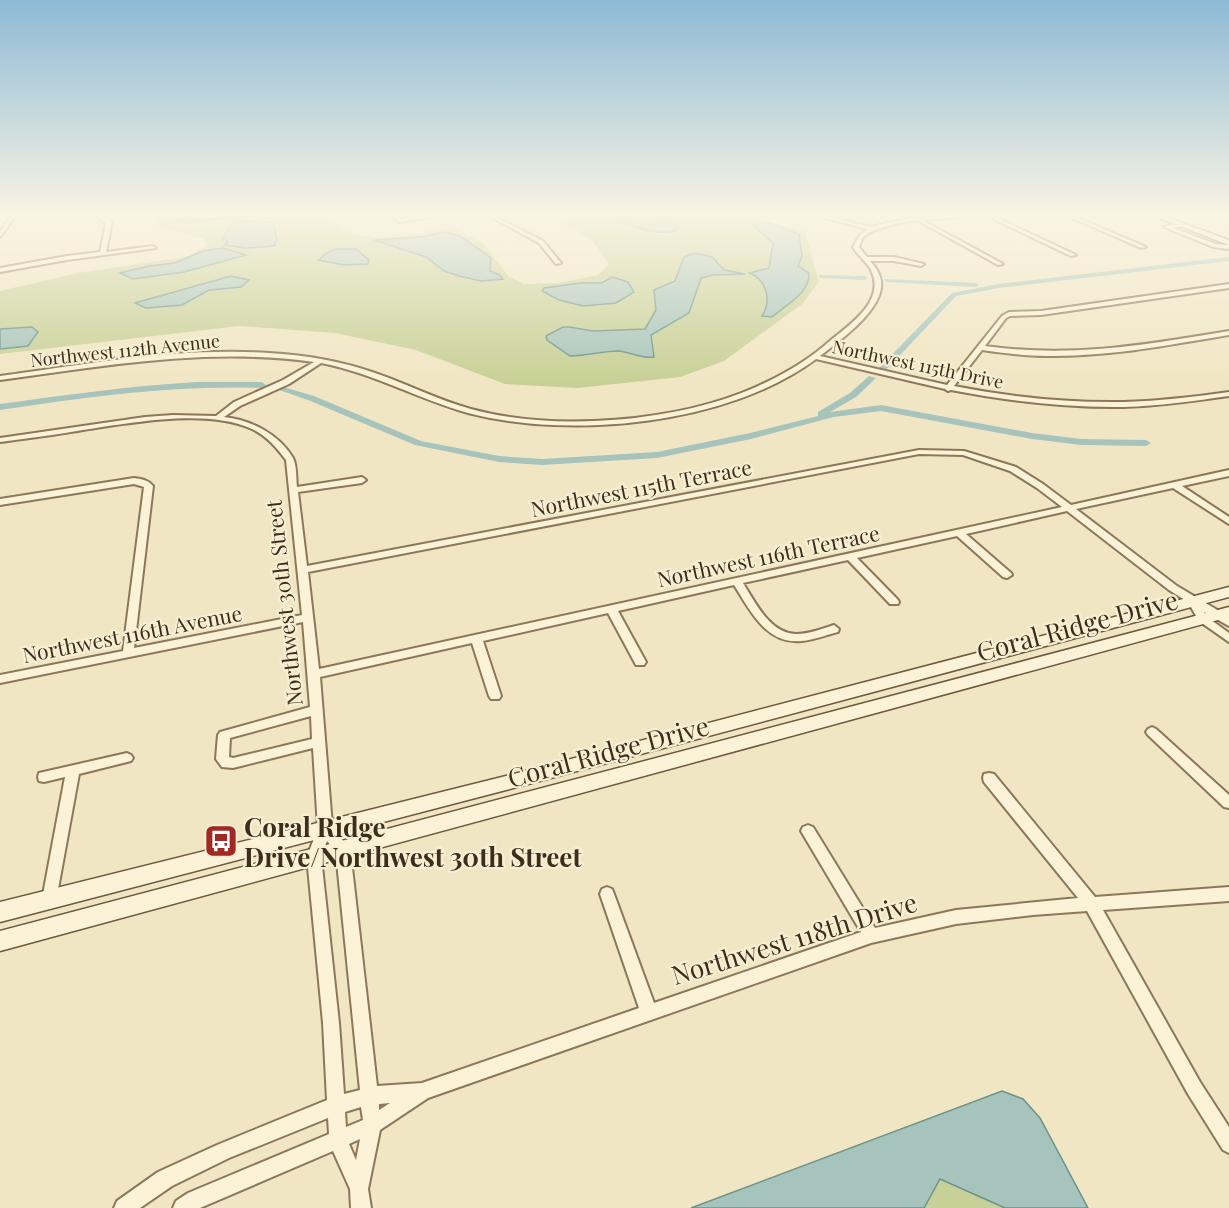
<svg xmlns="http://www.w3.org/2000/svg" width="1229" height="1208" viewBox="0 0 1229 1208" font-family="'Playfair Display',serif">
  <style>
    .green { fill: #c7d096 }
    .water { fill: #a6c4bc; stroke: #6b938b; stroke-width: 1.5 }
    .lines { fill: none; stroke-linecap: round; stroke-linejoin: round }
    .canal { fill: #a6c4bc; fill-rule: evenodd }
    .street-casing { stroke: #8d7758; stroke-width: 4 }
    .secondary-casing { stroke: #6f583b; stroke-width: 3 }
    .street { fill: #fbf2d7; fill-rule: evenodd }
    .secondary { fill: #fbf2d7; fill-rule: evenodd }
    .labels { text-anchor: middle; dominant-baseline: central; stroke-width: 4.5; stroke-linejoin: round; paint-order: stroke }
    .far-street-label { font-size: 18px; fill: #3c2e1d; stroke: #f8efd3 }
    .street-label { font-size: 21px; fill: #3c2e1d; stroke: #f8efd3 }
    .near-street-label { font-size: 26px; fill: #3c2e1d; stroke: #f8efd3 }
    .near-poi-label { font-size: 26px; font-weight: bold; fill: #3c2e1d; stroke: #f8efd3; text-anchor: start }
  </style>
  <rect width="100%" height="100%" fill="#f1e6c3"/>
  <g class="green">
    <path d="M149,214H326C332,219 338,226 344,230C373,245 423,234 452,227L484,244L509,277L524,284L558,283L598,275L609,264L592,240L549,214H743L805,232L819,282L802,304L724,361L680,377L578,388L505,384L416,350L335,333L239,326L0,354V291L78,273L185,257L207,246L203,238L161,228Z"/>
    <path d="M940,1179L1005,1208H924Z"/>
  </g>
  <g class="water">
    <path d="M181,214H256L257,215L188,222L176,219L177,215Z"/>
    <path d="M619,214H654L678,226L675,231C656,236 637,226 619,222L616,220Z"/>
    <path d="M240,221L273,222L277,240L274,246L246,248L224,245L228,242L222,239L234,222Z"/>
    <path d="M768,223L799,234L802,256L798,266L809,273C810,293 786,305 772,317L762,316C772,301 767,281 750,273L769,268L773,243L754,226Z"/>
    <path d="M445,232L460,236L491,258L490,271L500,275L503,279L481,281L459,276L444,271L426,257L374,240L422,237Z"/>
    <path d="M223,248L246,255L184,272L133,279L120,273L149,266L175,263L203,251Z"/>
    <path d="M336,249H356L369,260L368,264L344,265L318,260L327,253Z"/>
    <path d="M695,253L712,257L724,270L745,274L713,275L701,278L689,313L651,335L654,357C641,359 631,352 618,351C602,351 586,356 570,356L547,340L546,336L563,327H569L593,331L645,329L656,310L654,290L675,281L684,257Z"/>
    <path d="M231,276L249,280L241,287L209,290L182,305L146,308L135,303Z"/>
    <path d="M612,277L628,282L634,292L616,303L583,306L559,300L542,291L544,288L580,283H602Z"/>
    <path d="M32,327L38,332L28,346L0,349V329Z"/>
    <path d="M1002,1091L1023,1099L1040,1118L1088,1208H1005L940,1179L924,1208H691Z"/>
  </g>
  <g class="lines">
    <g class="canal">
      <path d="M1219,214H1229V218L1220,215Z"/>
      <path d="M1229,257V261L999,288L956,296L885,371L878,369L952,293L999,284Z"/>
      <path d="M819,275L865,276L868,278L865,280L821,278L819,277Z"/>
      <path d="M885,279L976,283L979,285L976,287L887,282L884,280Z"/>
      <path d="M869,376L876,378L856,397L830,412L881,405L1032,433L1081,439L1146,440L1151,443L1146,446L1081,445L1032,439L881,411L834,417L751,439L657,458L542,465L499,462L415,445L308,400L279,390L283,387L314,396L421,441L499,456L542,459L657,452L750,433L818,416V412L850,393Z"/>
      <path d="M196,382H262L266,385L262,388C174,385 87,397 0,410V404C65,395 130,386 196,382Z"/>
    </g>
    <g class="street-casing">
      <g id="street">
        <path d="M13,214H17L0,237V231Z"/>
        <path d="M95,214H100L112,222L106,252L153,246L156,248L67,260L0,272V268L67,256L100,252L106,223Z"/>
        <path d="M387,214H392L401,219L435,214H445L400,222Z"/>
        <path d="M485,214H490L543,241L561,263L556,264L539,243Z"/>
        <path d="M811,214H818L871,227L908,218L982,214L980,215L922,220L1003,264L998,265L917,220L894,224L872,231L863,237L859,247L867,257H894L924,264L921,266L894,261H870C875,266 880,274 881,281C885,309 839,341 820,356L947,385L1002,316L1009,312L1041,311L1229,284V288L1041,315L1010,316L1006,318L985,346C1070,358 1145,345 1229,331V335C1168,345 1108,357 1046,356C1024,356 1003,353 982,350L954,386C1010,397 1067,403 1124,402C1159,401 1194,397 1229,392V396C1194,401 1159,406 1124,407C1066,408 1008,401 951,390L948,391L945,389L816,359C729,424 572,440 468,413C418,399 373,373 321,363L289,384L240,406L224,417C251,420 279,434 293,458C297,466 296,478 297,487L362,477L366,480L362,483L298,492L307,566L919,450L964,451L1016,467L1043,484L1071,505L1229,470V476L1182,486L1229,517V524L1173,488L1076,509L1177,586L1229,617V626L1204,612L1207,617L1229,633V642L1199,621L1188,602L1169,590L1067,511L966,534L1011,573L1012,575L1007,578L1003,577L957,536L857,558L898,600L899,602L898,604H890L848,560L743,583C755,602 770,634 796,634C809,634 822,629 834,625L839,629L838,632C826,635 814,640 802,641C766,645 750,610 734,585L618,611L646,662L644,665H636L608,613L483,641L501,696L499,699H491L489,696L472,643L320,677L332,826L350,850L377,1086L422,1083L639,1008L600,894L602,889L607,887L612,889L614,894L654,1003L861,932L801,831L803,827L808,825L813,827L875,928L956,910L1078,898L984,782L983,778L984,774L989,773L994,774L1095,897L1229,887V901L1103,910L1200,1082L1229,1127V1153L1223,1150L1188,1094L1087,911L1033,915L956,924L871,943L428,1098L380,1130L368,1189L371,1208H351L350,1189L333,1151L200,1208H173L176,1201L188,1193L329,1134L328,1118L229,1158L172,1186L140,1208H114L117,1201L158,1172L217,1145L327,1100L323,1023L307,857L318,828L313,748L233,768L222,767L216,759L218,735L220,732L310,707L303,622L0,683V675L123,651L144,487L134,484L0,505V499L134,478C142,479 148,480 153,486L134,648L302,615L286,460C276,447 267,436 252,429C207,408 130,423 83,430C55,435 28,438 0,442V438L145,417L173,415L216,416L234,402L283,380L314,362C208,347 104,366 0,380V376C89,364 179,347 269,353C305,355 341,361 375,373C407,384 438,400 471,409C555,432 677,422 756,387C783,375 809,360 831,340C851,324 886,300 871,270C867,262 858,256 853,247L860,235L867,229ZM919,454L963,455L1010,471L1037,488L1062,507L319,669L308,572ZM311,716L312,739L233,758L229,757L230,738ZM327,841L336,852L360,1090L344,1094L339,1023L321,857ZM390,1103L379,1110V1104ZM361,1107L363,1120L346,1127L345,1112ZM360,1139L356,1160L349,1144Z"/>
        <path d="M983,214H989L1076,255L1071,256Z"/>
        <path d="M1063,214H1069L1146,247L1141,248Z"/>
        <path d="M1182,224V226L1173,228L1216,244L1229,245V249L1213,247L1164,227Z"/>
        <path d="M1152,727L1156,729L1229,795V808L1224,807L1148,735L1146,732L1148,729Z"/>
        <path d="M127,753L131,755L133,758L131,761L79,774L56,900L54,905L49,907L44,905L42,900L65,777L44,782L39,781L38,777L39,773Z"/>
      </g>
    </g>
    <g class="secondary-casing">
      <g id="secondary">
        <path d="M1149,214H1158L1229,240V245Z"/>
        <path d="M1229,587V597L506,790L0,922V902L506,776Z"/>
        <path d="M1229,607V617L0,951V931Z"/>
      </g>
    </g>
    <use href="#street" class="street"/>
    <use href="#secondary" class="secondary"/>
  </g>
  <linearGradient id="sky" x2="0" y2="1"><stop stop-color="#8dbad6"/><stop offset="0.56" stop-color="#f9f4e4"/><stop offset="1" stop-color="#f9f4e4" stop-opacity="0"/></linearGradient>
  <rect width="1229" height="383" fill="url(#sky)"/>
  <defs>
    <g id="bus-square" transform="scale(1.725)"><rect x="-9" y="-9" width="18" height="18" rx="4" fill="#a12924" stroke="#f8efd3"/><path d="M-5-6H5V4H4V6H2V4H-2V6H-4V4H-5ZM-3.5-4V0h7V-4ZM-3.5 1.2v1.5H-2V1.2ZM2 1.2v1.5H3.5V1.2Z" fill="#fff"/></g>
  </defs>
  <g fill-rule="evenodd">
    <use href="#bus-square" x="221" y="841"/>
  </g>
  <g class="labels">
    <g class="far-street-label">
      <text transform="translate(125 350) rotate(-6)">Northwest 112th Avenue</text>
      <text transform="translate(918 364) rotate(12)">Northwest 115th Drive</text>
    </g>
    <g class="street-label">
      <text transform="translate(641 487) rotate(-11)">Northwest 115th Terrace</text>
      <text transform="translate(768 555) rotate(-12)">Northwest 116th Terrace</text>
      <text transform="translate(283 603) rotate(-96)">Northwest 30th Street</text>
      <text transform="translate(132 633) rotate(-11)">Northwest 116th Avenue</text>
    </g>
    <g class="near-street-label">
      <text transform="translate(1077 625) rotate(-15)">Coral Ridge Drive</text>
      <text transform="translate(608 751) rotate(-15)">Coral Ridge Drive</text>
      <text transform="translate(794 938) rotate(-17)">Northwest 118th Drive</text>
    </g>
    <g class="near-poi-label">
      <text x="244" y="826">Coral Ridge<tspan x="244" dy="30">Drive/Northwest 30th Street</tspan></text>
    </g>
  </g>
</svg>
